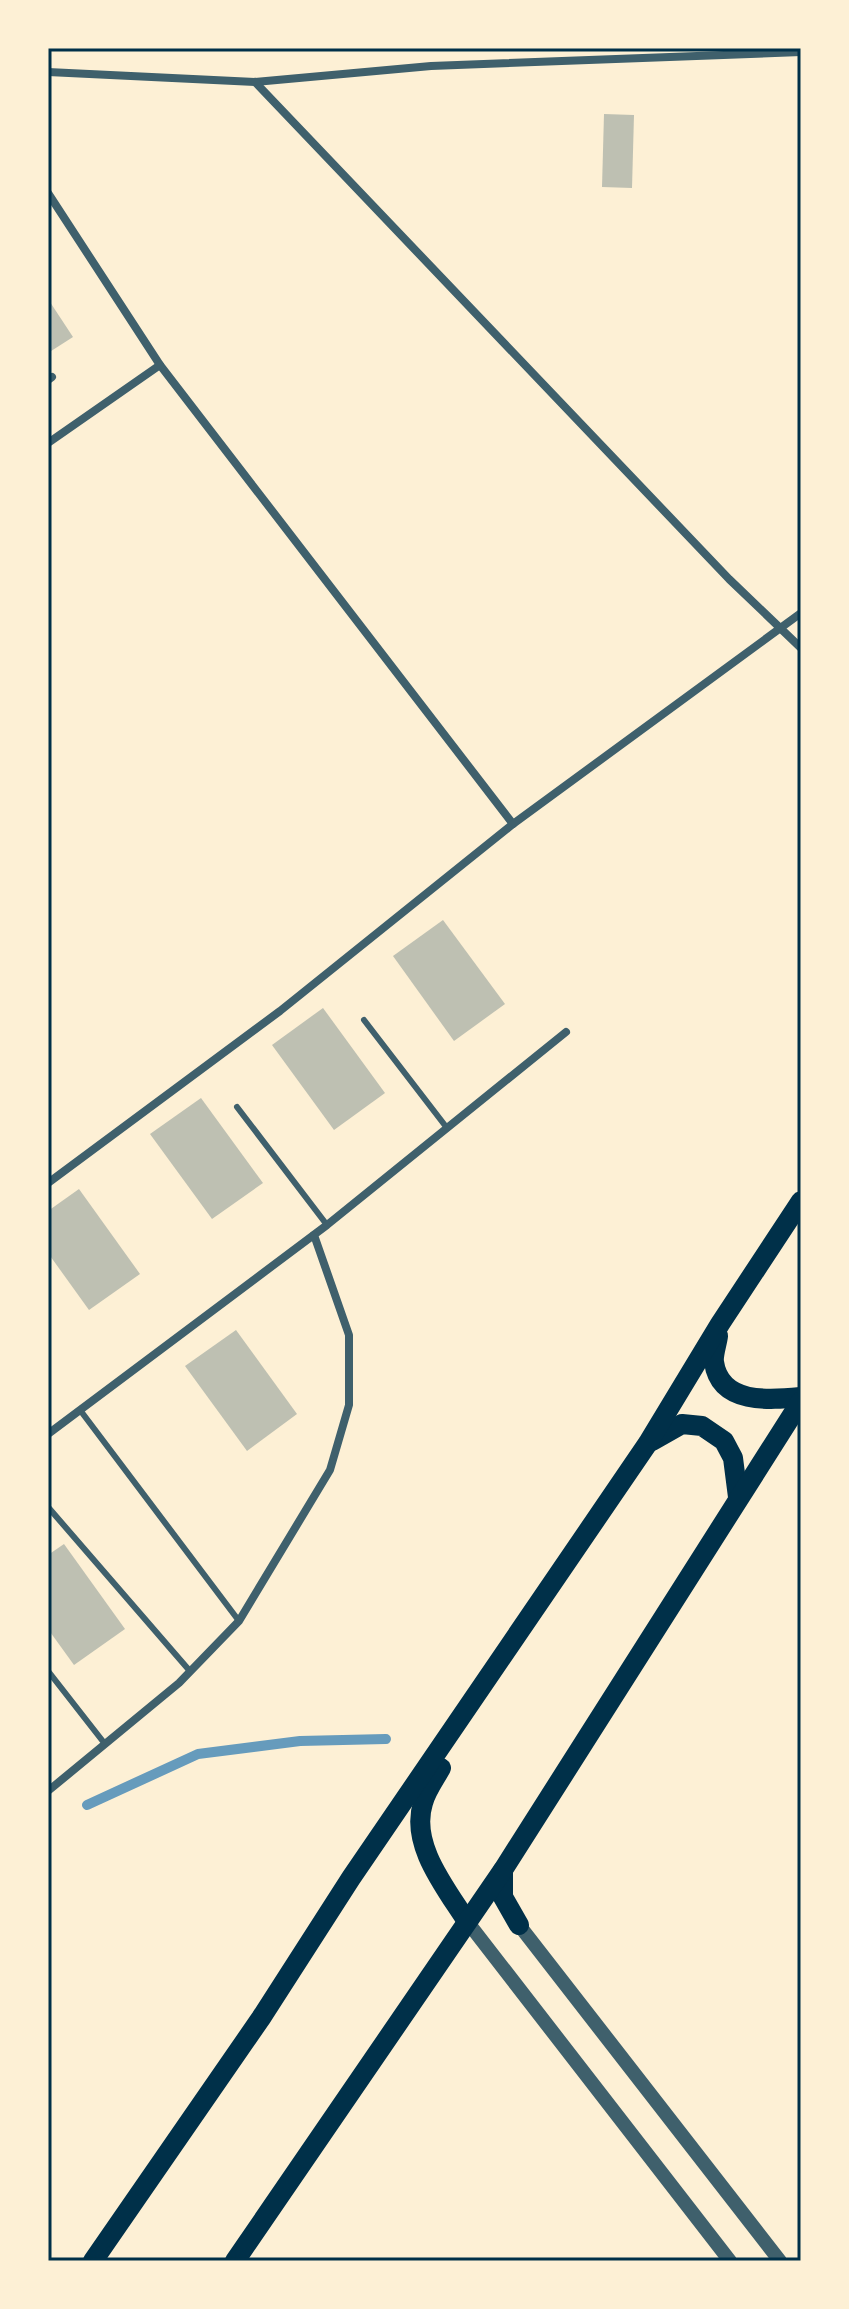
<svg xmlns="http://www.w3.org/2000/svg" width="849" height="2309" viewBox="0 0 849 2309" font-family="Lora,serif">
  <style>
    .lines { fill: none; stroke-linecap: round; stroke-linejoin: round }
    .stream { stroke: #669bbc; stroke-width: 10 }
    .building { fill: #bec0b2 }
    .service { stroke: #3f606c; stroke-width: 6 }
    .minor { stroke: #3f606c; stroke-width: 8 }
    .tertiary { stroke: #3f606c; stroke-width: 14 }
    .primary { stroke: #003049; stroke-width: 20 }
    .neatline { fill: none; stroke: #003049; stroke-width: 3 }
  </style>
  <rect width="100%" height="100%" fill="#fdf0d5"/>
  <g class="lines">
    <path class="stream" d="M87,1805L198,1754L300,1741L386,1739"/>
  </g>
  <g class="building">
    <path d="M604,114L634,115L632,188L602,187Z"/>
    <path d="M48,299L73,337L48,353Z"/>
    <path d="M443,920L505,1004L454,1041L393,956Z"/>
    <path d="M323,1008L385,1093L334,1130L272,1045Z"/>
    <path d="M201,1098L263,1183L212,1219L150,1134Z"/>
    <path d="M79,1189L140,1274L89,1310L48,1253V1211Z"/>
    <path d="M236,1330L297,1414L247,1451L185,1366Z"/>
    <path d="M64,1544L125,1629L74,1665L48,1629V1555Z"/>
  </g>
  <g class="lines">
    <g class="service">
      <path d="M364,1020L447,1128"/>
      <path d="M237,1107L327,1225"/>
      <path d="M80,1410L239,1621"/>
      <path d="M48,1507L189,1670"/>
      <path d="M48,1671L105,1744"/>
    </g>
    <g class="minor">
      <path d="M48,72L255,82L431,66L801,52"/>
      <path d="M255,82L729,579L801,648"/>
      <path d="M48,193L160,365L513,824"/>
      <path d="M48,380L52,377"/>
      <path d="M48,443L160,365"/>
      <path d="M48,1183L280,1011L513,824L801,613"/>
      <path d="M48,1434L327,1225L566,1032"/>
      <path d="M48,1791L179,1683L239,1621L330,1470L349,1405V1335L314,1235"/>
    </g>
    <g class="tertiary">
      <path d="M466,1920L730,2261"/>
      <path d="M519,1925L780,2261"/>
    </g>
    <g class="primary">
      <path d="M718,1336C717,1344 713,1355 714,1362C720,1405 770,1400 801,1397"/>
      <path d="M652,1441L682,1424L702,1426L724,1441L733,1458L738,1497"/>
      <path d="M441,1768C435,1779 426,1791 423,1803C410,1844 445,1887 466,1920"/>
      <path d="M503,1870V1897L519,1925"/>
      <path d="M93,2261L261,2018L351,1878L648,1443L720,1324L801,1201"/>
      <path d="M235,2261L503,1870L801,1401"/>
    </g>
  </g>
  <rect width="849" height="2309" fill="none" stroke="#fdf0d5" stroke-width="100"/>
  <rect x="50" y="50" width="749" height="2209" class="neatline"/>
</svg>
